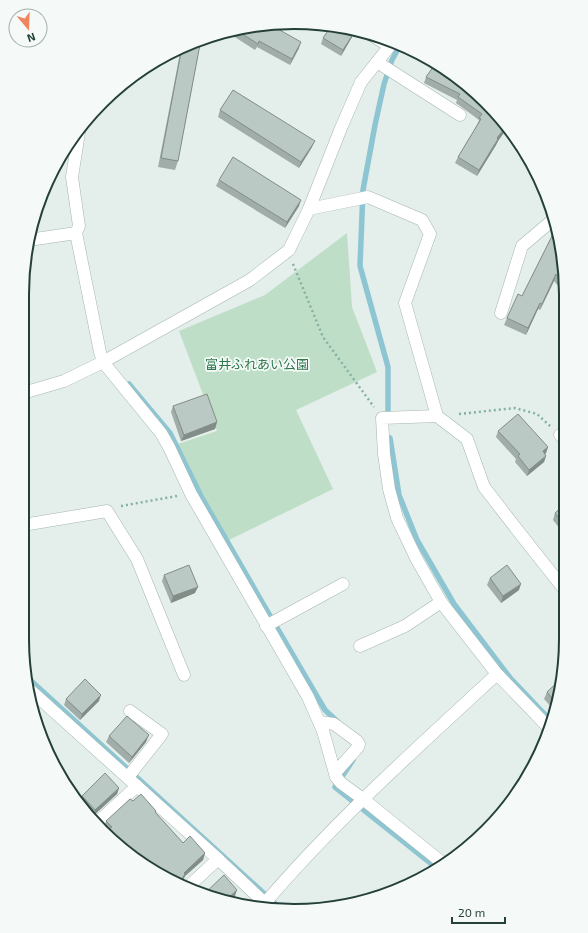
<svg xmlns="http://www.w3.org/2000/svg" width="588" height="933" viewBox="0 0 588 933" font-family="'Exo 2','Noto Sans JP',sans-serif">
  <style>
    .green { fill: #bedec7 }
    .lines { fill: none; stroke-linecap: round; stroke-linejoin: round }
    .stream { stroke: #8dc6d2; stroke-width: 5.5 }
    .minor-casing { stroke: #a7b6b1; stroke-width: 13 }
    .path { stroke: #85b1a4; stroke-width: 2.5; stroke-dasharray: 2 3; stroke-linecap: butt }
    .minor { stroke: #fff; stroke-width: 12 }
    .wall { fill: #a0ada8 }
    .shaded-wall { fill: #828d88 }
    .building { fill: #bac9c3; stroke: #828d88 }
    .labels { text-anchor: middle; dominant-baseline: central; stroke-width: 3.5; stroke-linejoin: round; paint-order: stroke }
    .park-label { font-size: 13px; fill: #2e774b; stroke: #f5faf8 }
    .rim { fill: none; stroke: #244038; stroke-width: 2 }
  </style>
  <rect width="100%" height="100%" fill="#e4eeea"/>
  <path class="green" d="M347,233L352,307L377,372L296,410L333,489L229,540L203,495L178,444L217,431L179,331L265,295Z"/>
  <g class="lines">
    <g class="stream">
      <path d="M129,384L170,433L201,496L262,602L325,710L338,722"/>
      <path d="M388,410V367L360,266L363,190L375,125L384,84L392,60L400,45"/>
      <path d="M390,438L399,495L417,540L454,604L511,679L551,721"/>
      <path d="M28,678L281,909"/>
      <path d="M353,760L335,787L438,869"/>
    </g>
    <g class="minor-casing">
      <g id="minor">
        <path d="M368,33L389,46"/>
        <path d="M377,62L460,115"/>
        <path d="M309,209L368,197L422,220L430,234L405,303L437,416L467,439L484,487L522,536L564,589"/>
        <path d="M76,233L79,226L72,177L80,126"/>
        <path d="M29,240L76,233L100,352L103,362L161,433L169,447L191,494L308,697L323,731L336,777L341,783L363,799L445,865"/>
        <path d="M501,313L522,246L555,218"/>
        <path d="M23,393L64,381L103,362L250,280L289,250L309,209L341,128L361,82L393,42"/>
        <path d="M437,416L382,418L384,454L389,489L397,518L416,558L441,602L497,674L549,728"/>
        <path d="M560,435L565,440"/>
        <path d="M23,525L107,511L137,559L184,675"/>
        <path d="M266,626L343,584"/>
        <path d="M360,646L405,626L441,602"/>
        <path d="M30,690L218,859L269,907"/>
        <path d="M320,722L334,724L357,741L359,744L358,747L335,773"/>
        <path d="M128,777L162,734L130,711"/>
        <path d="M98,822L137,786"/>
        <path d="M188,887L218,859"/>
        <path d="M265,903C336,820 417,748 497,674"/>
      </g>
    </g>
    <g class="path">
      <path d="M293,264L323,337L374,407"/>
      <path d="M459,414L515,408L537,414L550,426"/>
      <path d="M121,506L177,496"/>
    </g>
    <use href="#minor" class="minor"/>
  </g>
  <g class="wall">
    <path d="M259,24L299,48L290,65L257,47L255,50L227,32Z"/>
    <path d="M352,37L341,56L321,44L323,38Z"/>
    <path d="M201,39L178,161L175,170L158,167L181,48Z"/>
    <path d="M436,63L508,127L498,141L496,145L477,176L455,163L458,157L477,125L479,120L456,103L457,100L424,83L426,77Z"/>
    <path d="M220,110L312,147L299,168L218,117Z"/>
    <path d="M219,180L299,206L285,228L216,186Z"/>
    <path d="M557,226L565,276V294L554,281L540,310L538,309L526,335L504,325L507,318L522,296Z"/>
    <path d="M173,406L217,422L215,429L181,441L171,412Z"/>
    <path d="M498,431L548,447L546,453L545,454L546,456L544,462L527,476L515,462L516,459L496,437Z"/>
    <path d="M564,505V534L553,520L555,513Z"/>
    <path d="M164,575L195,593L171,603L162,581Z"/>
    <path d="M490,578L519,590L501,603L487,585Z"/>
    <path d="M563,677L554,710L544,699L547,692Z"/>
    <path d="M66,699L99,701L80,720L64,705Z"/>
    <path d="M109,736L146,742L129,763L106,742Z"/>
    <path d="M119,788L117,794L93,816L79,802L82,796Z"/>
    <path d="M133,801L156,811L155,813L183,843L205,853L203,860L185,876L183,881V882L107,831L104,827L106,821Z"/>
  </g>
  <g class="shaded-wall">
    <path d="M355,31L352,37L341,56L343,50Z"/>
    <path d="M301,42L299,48L290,65L292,59Z"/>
    <path d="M507,125L508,127L498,141L496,145L477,176L479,170L497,138Z"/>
    <path d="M315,141L312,147L299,168L301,162Z"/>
    <path d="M301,200L299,206L285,228L287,222Z"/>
    <path d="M556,274L554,281L540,310L542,304Z"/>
    <path d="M540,303L538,309L526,335L528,328Z"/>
    <path d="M217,422L215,429L181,441L184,435Z"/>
    <path d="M548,447L546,453L540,458L543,451Z"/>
    <path d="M546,456L544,462L527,476L529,470Z"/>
    <path d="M521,584L519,590L501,603L503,596Z"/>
    <path d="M198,587L195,593L171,603L173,596Z"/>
    <path d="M101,695L99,701L80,720L82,714Z"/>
    <path d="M149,735L146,742L129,763L132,757Z"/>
    <path d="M119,788L117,794L93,816L95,810Z"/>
    <path d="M205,853L203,860L185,876L183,880L180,883L184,873Z"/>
    <path d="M237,890L235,896L230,900H226Z"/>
  </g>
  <g class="building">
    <path d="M259,24H269L301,42L292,59L259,41L258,44L236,30Z"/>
    <path d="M331,26L351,29L355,31L343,50L323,38Z"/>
    <path d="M201,39L178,161L161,158L182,47Z"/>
    <path d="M436,63L460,78L507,125L497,138L498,139L479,170L458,157L481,119L479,118L482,114L458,97L460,94L426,77Z"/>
    <path d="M233,90L315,141L301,162L220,110Z"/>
    <path d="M233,157L301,200L287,222L219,180Z"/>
    <path d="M557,226L565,276V285L556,274L542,304L540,303L528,328L507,318L518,294L522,296Z"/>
    <path d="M207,394L217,422L184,435L173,406Z"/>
    <path d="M518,414L548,447L543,451L546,456L529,470L518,456L520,454L498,431Z"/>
    <path d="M564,505V524L555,513Z"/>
    <path d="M189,565L198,587L173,596L164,575Z"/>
    <path d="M507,565L521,584L503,596L490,578Z"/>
    <path d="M563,677L556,703L547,692Z"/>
    <path d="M85,679L101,695L82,714L66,699Z"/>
    <path d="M127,716L149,735L132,757L109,736Z"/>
    <path d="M105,773L119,788L95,810L82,796Z"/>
    <path d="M141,794L156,811L155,812L183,843L190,836L205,853L184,873L185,874L183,877V882L184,885L128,855L106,831L112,827L106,821L130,799L133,801Z"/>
    <path d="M224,875L237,890L226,900L206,896L203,895Z"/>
  </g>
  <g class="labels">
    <g class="park-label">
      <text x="257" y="364">富井ふれあい公園</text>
    </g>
  </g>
  <path d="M0 0H588V933H0ZM294 29H294A265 265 0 0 1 559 294V639A265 265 0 0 1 294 904H294A265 265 0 0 1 29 639V294A265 265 0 0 1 294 29Z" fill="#f5faf8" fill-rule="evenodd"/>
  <path class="rim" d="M294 29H294A265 265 0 0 1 559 294V639A265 265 0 0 1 294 904H294A265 265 0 0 1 29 639V294A265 265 0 0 1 294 29Z"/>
  <g transform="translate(28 28) rotate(161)"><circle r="19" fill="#f5faf8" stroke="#a1b0ab"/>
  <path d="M0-3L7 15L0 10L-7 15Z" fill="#f1855f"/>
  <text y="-6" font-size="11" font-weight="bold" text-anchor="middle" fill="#244038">N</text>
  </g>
  <path d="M452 917v6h53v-6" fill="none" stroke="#244038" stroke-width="2"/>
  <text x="458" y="917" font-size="12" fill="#244038" stroke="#f5faf8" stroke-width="3" paint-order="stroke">20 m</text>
</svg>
